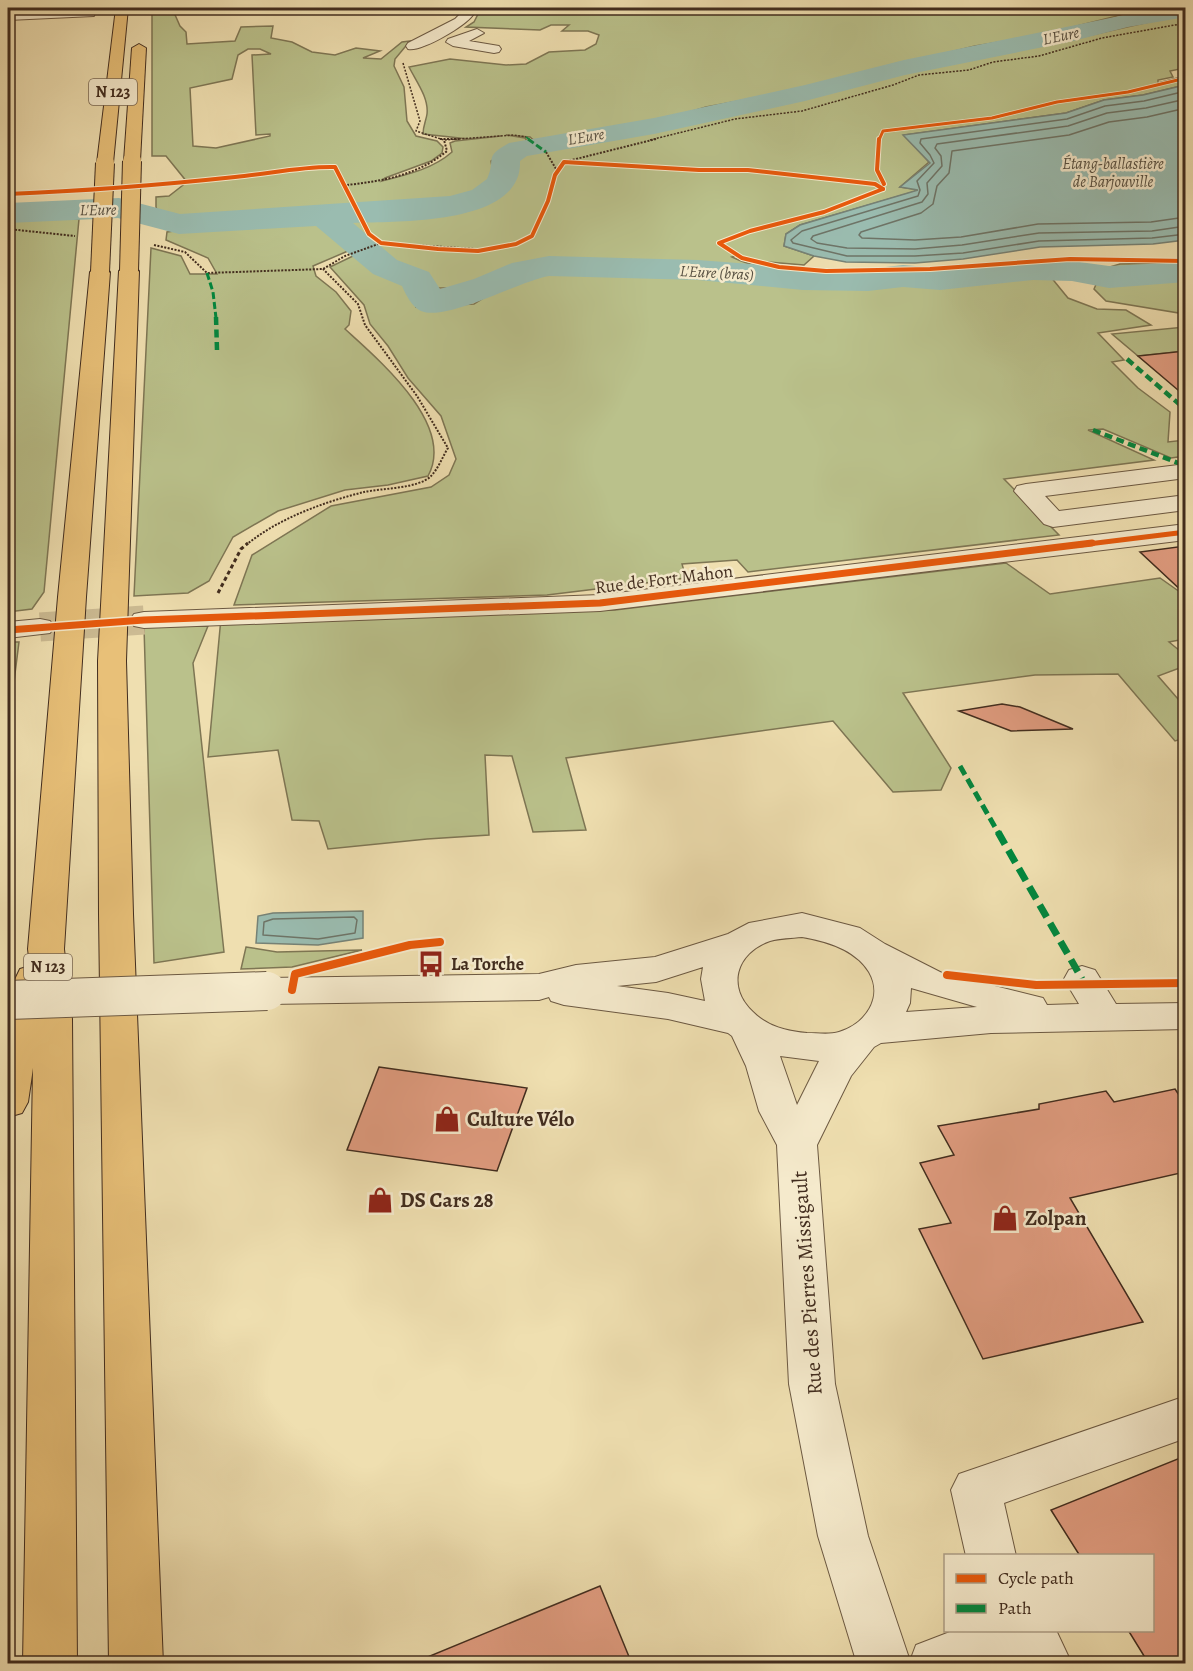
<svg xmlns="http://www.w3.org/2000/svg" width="1193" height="1671" viewBox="0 0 1193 1671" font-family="Alegreya,serif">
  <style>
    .green { fill: #bac18b; stroke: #7e7654; stroke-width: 1.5; fill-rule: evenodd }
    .water { fill: #9abcb0; stroke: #768276; stroke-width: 1.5 }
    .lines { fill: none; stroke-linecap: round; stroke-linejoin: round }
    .shore { stroke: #6e7467; stroke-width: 1.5 }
    .river { fill: #9abcb0; fill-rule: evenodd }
    .building { fill: #e29d81; stroke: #412c1e; stroke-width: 1.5 }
    .minor-tunnel { stroke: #ccbb93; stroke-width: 29; stroke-dasharray: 29 14; stroke-linecap: butt }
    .minor-casing { stroke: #6c5942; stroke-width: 2 }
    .major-casing { stroke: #412c1e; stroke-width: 2 }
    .path-far3 { stroke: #412c1e; stroke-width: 1.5; stroke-dasharray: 2 1.5; stroke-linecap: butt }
    .path-far2 { stroke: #412c1e; stroke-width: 2; stroke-dasharray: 2 1.5; stroke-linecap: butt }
    .path-far1 { stroke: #412c1e; stroke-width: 3; stroke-dasharray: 4 3; stroke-linecap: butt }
    .path { stroke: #412c1e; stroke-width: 4.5; stroke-dasharray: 5 4; stroke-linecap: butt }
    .minor { fill: #f5eacc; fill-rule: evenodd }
    .major { fill: #e8c078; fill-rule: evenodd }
    .minor-bridge-casing { stroke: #6c5942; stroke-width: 40; stroke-linecap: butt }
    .major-bridge-casing { stroke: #412c1e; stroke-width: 20; stroke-linecap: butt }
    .minor-bridge { stroke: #f5eacc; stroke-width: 38 }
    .major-bridge { stroke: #e8c078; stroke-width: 18 }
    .quiet-far4 { stroke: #00873e; stroke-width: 2; stroke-dasharray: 5 2; stroke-linecap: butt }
    .quiet-far3 { stroke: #00873e; stroke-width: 3; stroke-dasharray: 7 3; stroke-linecap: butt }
    .quiet-far2 { stroke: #00873e; stroke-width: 4.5; stroke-dasharray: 8 4.5; stroke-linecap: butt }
    .quiet-far1 { stroke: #00873e; stroke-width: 5; stroke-dasharray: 10 5; stroke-linecap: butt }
    .quiet { stroke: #00873e; stroke-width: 7; stroke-dasharray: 14 7; stroke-linecap: butt }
    .cycleway-far4-casing { stroke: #f5eacc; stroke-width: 4.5 }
    .cycleway-far3-casing { stroke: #f5eacc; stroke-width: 6 }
    .cycleway-far2-casing { stroke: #f5eacc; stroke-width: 8 }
    .cycleway-far1-casing { stroke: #f5eacc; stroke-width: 10 }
    .cycleway-casing { stroke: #f5eacc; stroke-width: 12 }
    .cycleway-far4 { stroke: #e8590c; stroke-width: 3 }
    .cycleway-far3 { stroke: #e8590c; stroke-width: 4 }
    .cycleway-far2 { stroke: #e8590c; stroke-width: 5 }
    .cycleway-far1 { stroke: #e8590c; stroke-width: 7 }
    .cycleway { stroke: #e8590c; stroke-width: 8 }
    .labels { text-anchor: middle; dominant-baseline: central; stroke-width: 5; stroke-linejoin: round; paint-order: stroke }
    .far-water-label { font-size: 16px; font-style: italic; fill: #575042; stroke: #f5eacc }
    .shield { fill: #f5eacc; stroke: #776552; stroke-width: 1.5 }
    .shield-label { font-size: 16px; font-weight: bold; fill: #412c1e }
    .street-label { font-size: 18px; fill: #412c1e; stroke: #f5eacc }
    .poi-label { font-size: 18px; font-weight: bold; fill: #412c1e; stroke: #f5eacc; text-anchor: start }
    .near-poi-label { font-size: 21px; font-weight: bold; fill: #412c1e; stroke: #f5eacc; text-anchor: start }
    .near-street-label { font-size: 21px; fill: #412c1e; stroke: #f5eacc }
  </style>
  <rect width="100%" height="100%" fill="#efdfb0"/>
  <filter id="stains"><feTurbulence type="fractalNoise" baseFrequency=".00333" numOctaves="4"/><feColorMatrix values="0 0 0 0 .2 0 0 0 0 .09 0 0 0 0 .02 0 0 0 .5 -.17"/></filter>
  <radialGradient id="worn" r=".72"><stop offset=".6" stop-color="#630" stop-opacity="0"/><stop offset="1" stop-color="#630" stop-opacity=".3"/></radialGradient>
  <g class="green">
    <path d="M152,8H172L180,26L186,32L187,44L235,41L241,27L273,26L271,38L292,42L312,52L335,55L356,48L380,51L363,58L381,59L402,42L410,41L395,59L394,66L404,87L407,121L416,136L437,141L443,147L442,153L431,161L385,178L382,181C406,175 433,169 452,152L450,143L455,141L501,136L469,139L423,134C423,126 426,121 427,114C429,98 416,81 409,67L450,59L506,65L526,64L549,52L585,50L596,44L599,35L588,31H562L569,25H551L540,30L466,27L474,22L478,14L474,8H1149L1037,36L975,46L797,90L706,107L637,128L538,144L530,137L506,135L525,138L527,141L505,151L491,161L495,183L480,192L457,203L182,221L159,215L156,207V197L169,196L187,182L166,156H152ZM248,49H260L271,54L252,55L256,135L270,134V136L216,148L193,146L190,88L232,79L238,55Z"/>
    <path d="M1185,14V68L1170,71L1173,77L1158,80V83L1185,76V85L1143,95L1104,100L1066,113L904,135L929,162L900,187L920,190L800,225L786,234L784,246L814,256L804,265L756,261L739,255L732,257C778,279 839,274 889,272C944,270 999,267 1054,263L1075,264L1085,268L1050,276L1068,298L1097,309L1126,310L1151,325L1098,333L1124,360L1112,362L1138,388L1170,412L1168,442L1185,440V456L1171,458L1103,429L1088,430L1154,460L1004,479L1059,535L748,572L737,560L682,564L686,578L547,595L234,605L252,555L331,506L431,487L449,475L456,459L441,416L408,378L388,346L370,324L364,305L330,267L353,256L348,251L313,266L316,276L336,292L351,311L349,325L345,329C379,360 456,425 428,476L388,485L345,490L278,511L233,537L209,581L188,593L134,596L151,248L181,256L190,274H217L208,258L166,240L167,232L208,226L427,214L473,208L500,194L512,181L509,173L511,158L523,151L627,134L704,115L818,95L940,62L1015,48L1051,44ZM554,260L517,277L474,304L416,307L422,287C469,293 510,274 554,260Z"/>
    <path d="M8,218L79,219L44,592L32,609L8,612V312L12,289L8,287Z"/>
    <path d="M1185,263V314L1106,301L1094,289L1098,280L1125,278L1093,272L1120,264Z"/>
    <path d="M1185,327V351L1138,356L1112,334Z"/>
    <path d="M1006,563L1050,594L1160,578L1180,592L1185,591V639L1169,642L1185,655V666L1158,676L1185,707V738L1175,741L1118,674L1035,675L903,693L951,768L941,790L893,792L833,721L566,758L586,830L533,832L512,756L485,755L489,835L427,839L328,849L319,821L292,820L278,750L208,757L221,618L615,610Z"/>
    <path d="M208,626L193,663L224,952L154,963L144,627Z"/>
    <path d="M8,642H19L8,729Z"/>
    <path d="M246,947L277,952L362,950L292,967L241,969Z"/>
  </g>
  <g class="water">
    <path d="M1185,85V240L1153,244L1040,247L963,259L915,263L846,262L814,256L784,246L786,234L800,225L918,190L900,187L930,163L903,135L1066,113L1104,100L1143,95Z"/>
    <path d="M81,201L79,219L8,218V208Z"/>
    <path d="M363,911V938L318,945L256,943L258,916L273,913Z"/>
  </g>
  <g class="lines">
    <g class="shore">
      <path d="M1186,91L1144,101L1105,106L1067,119L921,139L920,143L930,155L934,163L917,181L920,190L918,196L802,231L791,240L793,243L847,256H915L963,253L1039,241L1152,238L1186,234"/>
      <path d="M1186,99L1146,108L1107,113L1068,126L937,144L935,148L941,156L942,166L927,183L928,194L922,202L813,236L811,239L817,243L847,248L915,249L962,245L1039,233L1152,231L1186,226"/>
      <path d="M1186,108L1147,117L1109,122L1069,135L952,151L949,173L937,186L933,204L921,213L861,232L859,235L862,238L915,240L961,237L1038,224L1151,222L1186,217"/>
      <path d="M354,917L357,920L355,933L318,939L263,935L264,922L273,919Z"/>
    </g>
    <path class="river" d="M1159,8H1186V17L1128,27L1073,41L905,75L805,101L654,134L527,156L520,161C523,226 396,221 353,223L397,260L429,272L440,289L474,279L512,263L549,256L698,260L803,268L868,269L903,265L940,268L1033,260L1072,261L1109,266L1186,262V282L1109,288L1072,281L1033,280L940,290L903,287L868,291L803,290L698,280L549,276C519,281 447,322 421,311C412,307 406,295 402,286L373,274L316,226L179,234L118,218L8,223V203L119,198L180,214L450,196L472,190L487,179C497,158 482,158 509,143L654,118L805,85L904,60Z"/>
  </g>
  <g class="building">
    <path d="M1185,351V396L1138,356Z"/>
    <path d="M1185,546V594L1140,552Z"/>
    <path d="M1002,704L1020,707L1073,729L1011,731L959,711Z"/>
    <path d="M379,1067L527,1088L497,1171L347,1150Z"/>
    <path d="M1175,1089L1185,1104V1172L1070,1198L1143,1322L983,1359L919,1229L951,1223L920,1163L954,1155L938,1126L1039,1109V1104L1106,1091L1114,1102Z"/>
    <path d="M1185,1456V1664H1149L1128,1630H1152V1556H1080L1051,1510Z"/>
    <path d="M600,1586L632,1664H413V1663Z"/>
  </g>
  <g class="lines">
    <path class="minor-tunnel" d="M40,627L144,620"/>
    <g class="minor-casing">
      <g id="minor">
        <path d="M177,8H293L287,12L182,14L178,13Z"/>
        <path d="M458,8H470L473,15C465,26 422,52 408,49L406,46L408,43L455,19L460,14Z"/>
        <path d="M89,9L94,10L95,13L94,16L8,20V12Z"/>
        <path d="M477,29L484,33L469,41L499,46L501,49L499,52L494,53L453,46L446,42L448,39Z"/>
        <path d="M1186,464V478L1045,496L1059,511L1186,495V510L1053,527L1044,524L1014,491L1017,486L1026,484Z"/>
        <path d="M1186,524V540L600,611L144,628L134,626L130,620L134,614L144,612L600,595Z"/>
        <path d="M40,619L50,621L54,627L50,633L8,638V622Z"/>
        <path d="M802,913L860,928L885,944L942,973L1043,998L1047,1005L1079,1004L1064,979L1069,970L1082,966L1095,970L1116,1004L1186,1003V1029L991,1033L881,1043L874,1047L851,1076L817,1145L835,1384L868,1536L910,1661L916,1645L955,1630H1056L1072,1664H857L818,1536L789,1384L777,1145L759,1111L746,1066L732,1036L728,1033L668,1019L564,1005L551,1001L549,997L539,1000L267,1004L254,1000L249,991L254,982L267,978L539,974L576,965L655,957L728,934L749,923ZM802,937C826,941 855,949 869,972C884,998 865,1024 839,1032C829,1035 817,1033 807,1033C787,1031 768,1027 753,1012C726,987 736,953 770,941C780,938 792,938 802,937ZM703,967L701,979L705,1001L668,993L617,986L656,982ZM911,988L977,1007L906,1012L910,1003ZM780,1056L819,1061L797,1105Z"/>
        <path d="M1186,1396V1438L1004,1503L1016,1556H966L951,1490L959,1474Z"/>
      </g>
    </g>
    <g class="major-casing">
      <g id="major">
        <path d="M116,8H128L113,163L105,168L97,163Z"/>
        <path d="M139,44L146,48L140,161L132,166L124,161L132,48Z"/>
        <path d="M129,265L136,267L139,271L126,661L133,914L163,1664H109L99,914L98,661L119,271L122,267Z"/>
        <path d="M100,266L107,268L110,272L86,597L64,949L72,1019L77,1664H23L33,1068L28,1102L22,1113L8,1117V994L20,969L30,966L28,949L58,597L90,272L93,268Z"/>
      </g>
    </g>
    <g class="path-far3">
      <path d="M403,63L420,121L416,131L444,140L514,135L526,137"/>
      <path d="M650,140L735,119L802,111L893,85L919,75L969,70L993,62L1039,56L1102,38L1186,23"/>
      <path d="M880,140L883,131L978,120"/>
    </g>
    <g class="path-far2">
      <path d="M440,139H461"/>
      <path d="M880,139L877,167L883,189"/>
      <path d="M546,152L556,169"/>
      <path d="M568,162L699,170H748L875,184L883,189"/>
      <path d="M347,185C383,181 418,175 447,151L444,140"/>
      <path d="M883,189L824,212L750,231L719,243L742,258L779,267L826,271L930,269L1070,259L1186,261"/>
      <path d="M356,205L369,234L381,243"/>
      <path d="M8,229L75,236"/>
      <path d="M154,245L185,252L207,273L323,269L345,256L381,243L492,250L517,245L532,236L548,201L555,175L564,162L656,139"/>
      <path d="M246,545C279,518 324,502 364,492C382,488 418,489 431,476C438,469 443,456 448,448L417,396L365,325L358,304L323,269"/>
    </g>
    <path class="path-far1" d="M218,593L241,549L248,543"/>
    <path class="path" d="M367,957L410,945L440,942"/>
    <use href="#minor" class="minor"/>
    <use href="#major" class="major"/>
    <g class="minor-bridge-casing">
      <path id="minor-bridge" d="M8,1000L267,991"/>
    </g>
    <g class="major-bridge-casing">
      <g id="major-bridge">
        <path d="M129,271L132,161"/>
        <path d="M100,272L105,163"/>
      </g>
    </g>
    <use href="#minor-bridge" class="minor-bridge"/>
    <use href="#major-bridge" class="major-bridge"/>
    <g class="quiet-far4">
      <path d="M89,13L182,10"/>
      <path d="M526,137L530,140"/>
    </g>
    <g class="quiet-far3">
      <path d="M528,139L546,152"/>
      <path d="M207,273L213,292L216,318"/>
    </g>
    <g class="quiet-far2">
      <path d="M216,317L217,350"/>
      <path d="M1127,359L1186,410"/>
      <path d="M1093,430L1186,466"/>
    </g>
    <path class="quiet-far1" d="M960,766L999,834"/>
    <path class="quiet" d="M998,832L1082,979"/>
    <g class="cycleway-far4-casing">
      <path id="cycleway-far4" d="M879,140L883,131L992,118L1057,102L1128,92L1186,78"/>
    </g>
    <g class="cycleway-far3-casing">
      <g id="cycleway-far3">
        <path d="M879,139L877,170L884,184"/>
        <path d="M883,189L824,212L750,231L719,243L742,258L779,267L826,271L930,269L1070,259L1186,261"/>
        <path d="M8,194C84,191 160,185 235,177C269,174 301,166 335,167L369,234L381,243L438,249L478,251L516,244L532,236L548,201L555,175L564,162L699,170H748L875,184L883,189"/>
      </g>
    </g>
    <g class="cycleway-far2-casing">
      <path id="cycleway-far2" d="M1080,545L1186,532"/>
    </g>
    <g class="cycleway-far1-casing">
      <path id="cycleway-far1" d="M8,630L144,620L600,603L1092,543"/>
    </g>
    <g class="cycleway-casing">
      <g id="cycleway">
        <path d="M947,975L1036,985L1186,983"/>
        <path d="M292,990L295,974L410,945L440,942"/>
      </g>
    </g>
    <use href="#cycleway-far4" class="cycleway-far4"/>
    <use href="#cycleway-far3" class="cycleway-far3"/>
    <use href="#cycleway-far2" class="cycleway-far2"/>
    <use href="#cycleway-far1" class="cycleway-far1"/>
    <use href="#cycleway" class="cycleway"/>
  </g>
  <defs>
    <g id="bus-bare" transform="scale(2.07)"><path d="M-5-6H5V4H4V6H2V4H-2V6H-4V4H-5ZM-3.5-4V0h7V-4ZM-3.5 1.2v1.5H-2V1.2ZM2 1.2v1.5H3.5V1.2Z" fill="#8f2418" stroke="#f5eacc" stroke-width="2.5" paint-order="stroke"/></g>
    <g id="shop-bare" transform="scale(2.07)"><path d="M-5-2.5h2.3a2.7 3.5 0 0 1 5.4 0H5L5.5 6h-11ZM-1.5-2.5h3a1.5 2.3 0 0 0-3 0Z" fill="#8f2418" stroke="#f5eacc" stroke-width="2.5" paint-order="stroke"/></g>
  </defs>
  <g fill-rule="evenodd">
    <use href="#bus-bare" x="431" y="964"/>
    <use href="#shop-bare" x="447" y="1119"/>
    <use href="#shop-bare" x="380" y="1200"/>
    <use href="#shop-bare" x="1005" y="1218"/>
  </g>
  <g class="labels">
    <g class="far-water-label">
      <text transform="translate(1061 36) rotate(-12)">L'Eure</text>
      <text transform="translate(586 137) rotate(-10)">L'Eure</text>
      <text x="1113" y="164">Étang-ballastière<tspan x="1113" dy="18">de Barjouville</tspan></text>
      <text transform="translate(98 210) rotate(-1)">L'Eure</text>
      <text transform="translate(717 273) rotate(3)">L'Eure (bras)</text>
    </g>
    <g class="shield">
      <rect x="89" y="79" width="48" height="26" rx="4.5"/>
      <rect x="24" y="954" width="48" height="26" rx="4.5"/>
    </g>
    <g class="shield-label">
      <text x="113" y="92">N 123</text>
      <text x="48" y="967">N 123</text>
    </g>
    <g class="street-label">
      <text transform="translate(664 579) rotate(-7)">Rue de Fort Mahon</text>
    </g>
    <g class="poi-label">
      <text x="451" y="964">La Torche</text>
    </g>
    <g class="near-poi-label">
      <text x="467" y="1119">Culture Vélo</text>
      <text x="400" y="1200">DS Cars 28</text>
      <text x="1025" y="1218">Zolpan</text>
    </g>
    <g class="near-street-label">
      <text transform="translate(807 1283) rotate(-94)">Rue des Pierres Missigault</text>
    </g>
  </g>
  <rect width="1193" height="1671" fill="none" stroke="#efdfb0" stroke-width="30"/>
  <rect x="9" y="9" width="1175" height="1653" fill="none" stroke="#412c1e" stroke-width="3"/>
  <rect x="15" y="15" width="1163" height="1641" fill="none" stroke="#412c1e" stroke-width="1.5"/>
  <rect x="944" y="1554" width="210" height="78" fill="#f5eacc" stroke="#ad9e86" stroke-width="1.5"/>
  <rect x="956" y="1574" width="30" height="9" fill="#e8590c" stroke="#ad9e86" stroke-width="1.5"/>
  <text x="998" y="1584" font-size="18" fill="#412c1e">Cycle path</text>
  <rect x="956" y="1604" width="30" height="9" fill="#00873e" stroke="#ad9e86" stroke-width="1.5"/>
  <text x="998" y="1614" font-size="18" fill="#412c1e">Path</text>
  <rect width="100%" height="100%" filter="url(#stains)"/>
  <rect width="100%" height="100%" fill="url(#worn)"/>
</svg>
